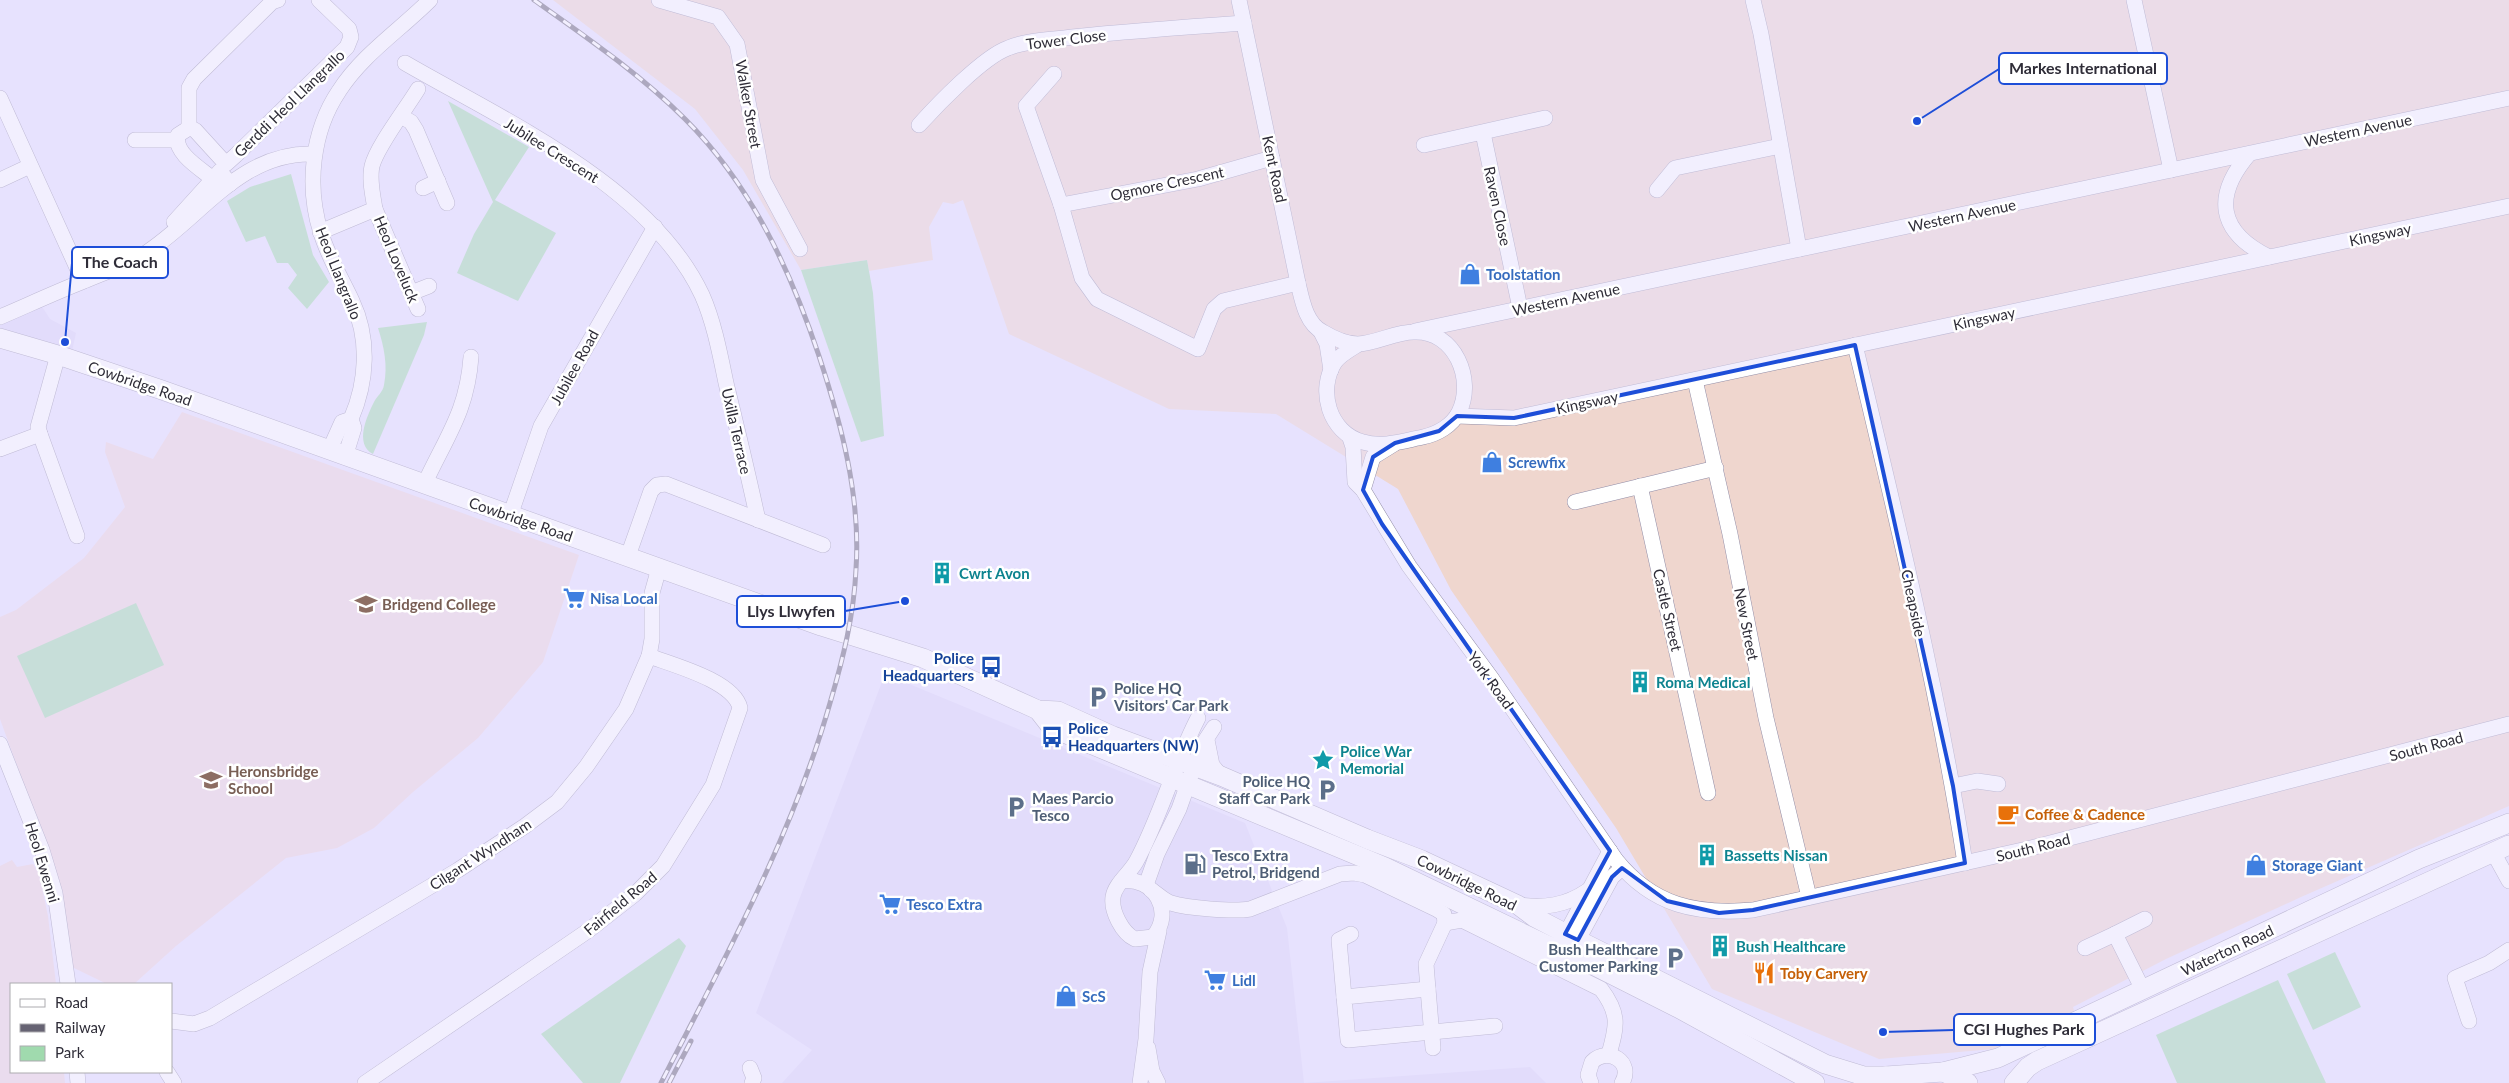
<svg xmlns="http://www.w3.org/2000/svg" width="2509" height="1083" viewBox="0 0 2509 1083" font-family="Lato,sans-serif">
  <style>
    .built { fill: #dbd5f9 }
    .industrial { fill: #efd6ce }
    .education { fill: #eed5dc }
    .green { fill: #a0daae }
    .lines { fill: none; stroke-linecap: round; stroke-linejoin: round }
    .minor-casing { stroke: #918da7; stroke-width: 16 }
    .major-casing { stroke: #918da7; stroke-width: 20 }
    .minor { stroke: #fff; stroke-width: 15 }
    .major { stroke: #fff; stroke-width: 19 }
    .rail-casing { stroke: #666373; stroke-width: 5 }
    .rail { stroke: #fff; stroke-width: 3; stroke-dasharray: 9; stroke-linecap: butt }
    .marked { fill: none; stroke: #1d4ed8; stroke-width: 4; stroke-linejoin: round }
    .labels { text-anchor: middle; dominant-baseline: central; stroke-width: 5; stroke-linejoin: round; paint-order: stroke }
    .street-label { font-size: 15px; fill: #2f2d38; stroke: #fff }
    .shop-label { font-size: 15px; font-weight: bold; fill: #366cbe; stroke: #fff; text-anchor: start }
    .culture-label { font-size: 15px; font-weight: bold; fill: #0d838f; stroke: #fff; text-anchor: start }
    .education-label { font-size: 15px; font-weight: bold; fill: #785e54; stroke: #fff; text-anchor: start }
    .transit-label { font-size: 15px; font-weight: bold; fill: #164399; stroke: #fff; text-anchor: end }
    .service-label { font-size: 15px; font-weight: bold; fill: #4e5e75; stroke: #fff; text-anchor: start }
    .food-label { font-size: 15px; font-weight: bold; fill: #c56008; stroke: #fff; text-anchor: start }
    .leader { fill: none; stroke: #1d4ed8; stroke-width: 2 }
    .callout-dot { fill: #1d4ed8; stroke: #fff; stroke-width: 2 }
    .callout { fill: #fff; stroke: #1d4ed8; stroke-width: 2 }
    .callout-label { font-size: 16px; text-anchor: middle; font-weight: bold; fill: #2f2d38 }
  </style>
  <rect width="100%" height="100%" fill="#e7e2fe"/>
  <g class="built">
    <path d="M39,302L50,319L76,333L72,351L0,330V321Z"/>
    <path d="M885,674L1245,823L1287,928L1304,1083L1530,1067L1546,1083H782L812,1050L756,1013Z"/>
  </g>
  <path class="industrial" d="M553,0H2509V806L2301,897L2166,959L2073,1007L2074,1011L1993,1049L1879,1059L1712,989L1616,828L1451,590L1398,489L1276,414L1169,409L1009,334L963,200L953,204L943,202L929,227L933,260L869,271L867,260L801,270L743,170L695,109Z"/>
  <g class="education">
    <path d="M182,412L579,555L543,662L478,738L413,792L374,828L337,848L286,858L176,946L134,984H107L72,967L59,881L0,719V617L16,610L84,558L125,507L105,452L106,442L153,459Z"/>
    <path d="M12,860L17,867L33,864L39,874L48,916L56,984H11V1072H64L65,1083H0V866Z"/>
  </g>
  <g class="green">
    <path d="M448,101L529,147L495,200L556,233L518,301L457,273L474,234L493,202Z"/>
    <path d="M291,174L313,255L329,282L307,309L288,288L297,275L288,263H277L265,236L246,242L227,201L250,187Z"/>
    <path d="M867,260L873,293L884,436L861,442L801,270Z"/>
    <path d="M427,322L424,335L373,454C354,444 367,416 374,402C377,396 383,392 384,385C388,365 384,347 378,328Z"/>
    <path d="M136,603L164,665L45,718L17,656Z"/>
    <path d="M679,938L686,946L620,1083H583L541,1034Z"/>
    <path d="M2335,952L2361,1007L2313,1030L2287,974Z"/>
    <path d="M2278,980L2326,1083H2177L2156,1035Z"/>
  </g>
  <g class="lines">
    <g class="minor-casing">
      <g id="minor">
        <path d="M659,0L718,17L737,44L763,180L800,249"/>
        <path d="M1239,0L1298,283C1302,300 1306,324 1323,332C1333,338 1346,344 1358,344C1377,343 1395,332 1414,332C1455,330 1475,380 1459,412C1452,426 1437,434 1423,437C1403,441 1382,448 1363,442C1329,433 1317,390 1335,362C1341,354 1351,349 1359,344"/>
        <path d="M1753,0L1761,34L1799,249"/>
        <path d="M2134,0L2171,170"/>
        <path d="M405,63C505,121 651,186 702,295C714,322 720,354 726,383C737,428 748,474 758,520"/>
        <path d="M1054,74L1026,106L1061,205"/>
        <path d="M0,98L83,281"/>
        <path d="M401,116L411,122L416,130L447,203"/>
        <path d="M919,125C937,105 983,57 1008,48C1027,40 1051,40 1072,37C1129,31 1186,27 1244,23"/>
        <path d="M189,128V88L194,79L272,2L278,0"/>
        <path d="M1483,133L1520,308"/>
        <path d="M135,140H176"/>
        <path d="M1424,145L1545,118"/>
        <path d="M2249,154C2213,196 2218,232 2269,257"/>
        <path d="M1272,158L1198,179L1061,205L1082,278L1097,299L1198,349L1214,309L1223,301L1298,283"/>
        <path d="M0,180L30,166"/>
        <path d="M230,184L220,171L213,179C201,169 173,153 178,135L189,128L195,130L226,164L236,155L347,47L351,37L349,29L319,0"/>
        <path d="M423,188L438,181"/>
        <path d="M1657,190L1675,168L1780,146"/>
        <path d="M375,209L418,309"/>
        <path d="M174,222L213,179"/>
        <path d="M320,232L375,209C373,196 369,180 372,166C377,146 406,109 418,89"/>
        <path d="M411,293L429,286"/>
        <path d="M0,317C28,305 56,292 84,281C103,273 124,266 143,255C200,219 240,151 314,154"/>
        <path d="M1415,331L2509,98"/>
        <path d="M1321,332L1327,344L1331,370"/>
        <path d="M1855,345C1896,516 1938,689 1965,863"/>
        <path d="M1695,380L1730,534L1766,718L1809,897"/>
        <path d="M1457,416L1514,418L2509,206"/>
        <path d="M40,434L77,536"/>
        <path d="M1350,438L1353,447L1355,482L1363,490L1409,566L1492,679L1616,860C1653,906 1697,915 1753,910L2027,849L2509,724"/>
        <path d="M0,449L40,434L38,427L58,355"/>
        <path d="M329,451L342,422L351,419"/>
        <path d="M345,457L354,428L351,419C367,382 370,339 352,301C342,279 328,257 321,233C306,186 312,131 339,91C362,55 400,30 430,0"/>
        <path d="M424,485C446,437 467,412 471,357"/>
        <path d="M1640,486L1708,793"/>
        <path d="M1363,490L1373,457L1394,444"/>
        <path d="M1575,502L1716,468"/>
        <path d="M510,516L541,426L655,227"/>
        <path d="M628,556L651,491L657,485L666,484L823,545"/>
        <path d="M1207,740L1212,765L1221,776"/>
        <path d="M0,744L42,850L55,893L68,984"/>
        <path d="M1953,786L1977,781L1998,784"/>
        <path d="M2493,852L2509,881"/>
        <path d="M1121,881C1154,876 1175,912 1153,937L1135,939C1122,933 1111,911 1113,897C1115,884 1129,874 1136,862C1161,816 1174,764 1198,718"/>
        <path d="M1146,885L1157,854L1179,809L1201,747L1214,727"/>
        <path d="M1151,890C1158,894 1164,901 1171,903C1187,908 1233,912 1250,909L1340,874L1354,873L1365,875L1436,909L1444,914L1445,923L1462,920L1601,989C1620,1014 1617,1026 1609,1054"/>
        <path d="M1518,905C1545,908 1565,906 1587,891"/>
        <path d="M1445,923L1426,964L1428,989L1344,997L1348,1040L1495,1026"/>
        <path d="M1561,943L1610,851"/>
        <path d="M2085,948L2115,934"/>
        <path d="M1573,949L1612,877L1622,868"/>
        <path d="M1428,989L1433,1048"/>
        <path d="M2143,990L2115,934L2145,919"/>
        <path d="M1344,997L1339,940L1351,934"/>
        <path d="M171,1021L194,1024L210,1018L458,870L525,826L557,802L586,767L626,709L649,656L652,639V593L659,568"/>
        <path d="M2469,1021L2455,978L2489,963L2509,950"/>
        <path d="M1148,1048L1152,1071L1158,1083"/>
        <path d="M750,1068L754,1078L752,1083"/>
        <path d="M77,1072L78,1083"/>
        <path d="M167,1072L174,1083"/>
        <path d="M365,1083L589,930L635,894L663,866L713,785L740,708C734,681 673,665 649,656"/>
        <path d="M1140,1083L1146,1039L1150,972L1159,931"/>
        <path d="M1591,1083L1588,1075L1592,1062C1608,1046 1634,1062 1622,1083"/>
      </g>
    </g>
    <g class="major-casing">
      <g id="major">
        <path d="M0,338L58,355L162,390L821,626L923,658L1038,710L1058,711L1113,736L1221,776L1367,839L1422,860L1518,905L1534,917L1578,940L1825,1064L1864,1076H1886"/>
        <path d="M1038,710L1052,728L1385,867L1547,945L1587,962L1678,1008L1815,1083"/>
        <path d="M1943,1072L1998,1058L2419,859L2509,823"/>
        <path d="M1875,1080L1886,1076L1943,1072L1968,1083"/>
        <path d="M2014,1083L2028,1067L2037,1061L2509,845"/>
      </g>
    </g>
    <use href="#minor" class="minor"/>
    <use href="#major" class="major"/>
    <g class="rail-casing">
      <g id="rail">
        <path d="M534,0C586,37 640,74 685,119C751,185 790,269 819,356C841,423 861,497 856,569C854,615 843,659 830,703C792,837 724,959 661,1083"/>
        <path d="M669,1083L691,1041"/>
      </g>
    </g>
    <use href="#rail" class="rail"/>
  </g>
  <path d="M0 0H2509V1083H0ZM1855,345L1953,786L1965,863L1753,910L1719,913L1667,901L1622,868L1612,877L1578,940L1565,934L1610,851L1382,524L1363,490L1373,457L1395,443L1439,431L1457,416L1514,418Z" fill="#e7e2fe" fill-opacity=".55" fill-rule="evenodd"/>
  <path class="marked" d="M1855,345L1953,786L1965,863L1753,910L1719,913L1667,901L1622,868L1612,877L1578,940L1565,934L1610,851L1382,524L1363,490L1373,457L1395,443L1439,431L1457,416L1514,418Z"/>
  <defs>
    <g id="shop-bare" transform="scale(1.725)"><path d="M-5-2.5h2.3a2.7 3.5 0 0 1 5.4 0H5L5.5 6h-11ZM-1.5-2.5h3a1.5 2.3 0 0 0-3 0Z" fill="#3f7fe0" stroke="#fff" stroke-width="2.5" paint-order="stroke"/></g>
    <g id="building-bare" transform="scale(1.725)"><path d="M-4-6H4V6H1V3H-1V6H-4ZM-2.5-4.3h1.7v1.8h-1.7ZM.8-4.3h1.7v1.8H.8ZM-2.5-1h1.7V.8h-1.7ZM.8-1h1.7V.8H.8Z" fill="#0f9aa8" stroke="#fff" stroke-width="2.5" paint-order="stroke"/></g>
    <g id="supermarket-bare" transform="scale(1.725)"><path d="M-6-5.5h2.5l.6 2H6L4.5 2H-2.5L-4.4-4H-6ZM-1.5 3.2a1.3 1.3 0 1 0 .1 0ZM3 3.2a1.3 1.3 0 1 0 .1 0Z" fill="#3f7fe0" stroke="#fff" stroke-width="2.5" paint-order="stroke"/></g>
    <g id="university-bare" transform="scale(1.725)"><path d="M0-5L7-2L0 1L-7-2ZM-4 1L0 2.5L4 1V4Q0 6-4 4Z" fill="#8d6e63" stroke="#fff" stroke-width="2.5" paint-order="stroke"/></g>
    <g id="bus-bare" transform="scale(1.725)"><path d="M-5-6H5V4H4V6H2V4H-2V6H-4V4H-5ZM-3.5-4V0h7V-4ZM-3.5 1.2v1.5H-2V1.2ZM2 1.2v1.5H3.5V1.2Z" fill="#1a4fb4" stroke="#fff" stroke-width="2.5" paint-order="stroke"/></g>
    <g id="parking-bare" transform="scale(1.725)"><path d="M-3.5-5.5H1a3.5 3.5 0 0 1 0 7H-1V5.5H-3.5ZM-1-3.4V-.6H.8a1.4 1.4 0 0 0 0-2.8Z" fill="#5c6f8a" stroke="#fff" stroke-width="2.5" paint-order="stroke"/></g>
    <g id="sight-bare" transform="scale(1.725)"><path d="M0-6L1.8-2.2L6-1.7L2.9 1.2L3.7 5.4L0 3.3L-3.7 5.4L-2.9 1.2L-6-1.7L-1.8-2.2Z" fill="#0f9aa8" stroke="#fff" stroke-width="2.5" paint-order="stroke"/></g>
    <g id="school-bare" transform="scale(1.725)"><path d="M0-5L7-2L0 1L-7-2ZM-4 1L0 2.5L4 1V4Q0 6-4 4Z" fill="#8d6e63" stroke="#fff" stroke-width="2.5" paint-order="stroke"/></g>
    <g id="cafe-bare" transform="scale(1.725)"><path d="M-5.5-4.5H6V0H3Q3 3.5 0 3.5H-2.5Q-5.5 3.5-5.5 0ZM3-3.2v2h1.7v-2ZM-6 4.5H4V6H-6Z" fill="#e8710a" stroke="#fff" stroke-width="2.5" paint-order="stroke"/></g>
    <g id="fuel-bare" transform="scale(1.725)"><path d="M-5.5-6h7V0h2V4h1.3V-2.5L3-4.5l.8-.8L6-3V5H2.5V1h-1V6h-7ZM-4.2-4.7v3.2H.2V-4.7Z" fill="#5c6f8a" stroke="#fff" stroke-width="2.5" paint-order="stroke"/></g>
    <g id="restaurant-bare" transform="scale(1.725)"><path d="M-5-6h1v4h1v-4h1v4h1v-4h1v5L-1.5 .5V6h-2V.5L-5-1ZM5-6V6H3V1.5H1.5Q1.5-4 5-6Z" fill="#e8710a" stroke="#fff" stroke-width="2.5" paint-order="stroke"/></g>
  </defs>
  <g fill-rule="evenodd">
    <use href="#shop-bare" x="1470" y="274"/>
    <use href="#shop-bare" x="1492" y="462"/>
    <use href="#building-bare" x="942" y="573"/>
    <use href="#supermarket-bare" x="574" y="598"/>
    <use href="#university-bare" x="366" y="604"/>
    <use href="#bus-bare" x="991" y="667"/>
    <use href="#building-bare" x="1640" y="682"/>
    <use href="#parking-bare" x="1098" y="697"/>
    <use href="#bus-bare" x="1052" y="737"/>
    <use href="#sight-bare" x="1323" y="760"/>
    <use href="#school-bare" x="211" y="780"/>
    <use href="#parking-bare" x="1327" y="790"/>
    <use href="#parking-bare" x="1016" y="807"/>
    <use href="#cafe-bare" x="2008" y="814"/>
    <use href="#building-bare" x="1707" y="855"/>
    <use href="#fuel-bare" x="1195" y="864"/>
    <use href="#shop-bare" x="2256" y="865"/>
    <use href="#supermarket-bare" x="890" y="904"/>
    <use href="#building-bare" x="1720" y="946"/>
    <use href="#parking-bare" x="1675" y="958"/>
    <use href="#restaurant-bare" x="1764" y="973"/>
    <use href="#supermarket-bare" x="1215" y="980"/>
    <use href="#shop-bare" x="1066" y="996"/>
  </g>
  <g class="labels">
    <g class="street-label">
      <text transform="translate(1066 39) rotate(-7)">Tower Close</text>
      <text transform="translate(289 103) rotate(-44)">Gerddi Heol Llangrallo</text>
      <text transform="translate(749 104) rotate(80)">Walker Street</text>
      <text transform="translate(2358 130) rotate(-12)">Western Avenue</text>
      <text transform="translate(552 150) rotate(32)">Jubilee Crescent</text>
      <text transform="translate(1275 169) rotate(78)">Kent Road</text>
      <text transform="translate(1167 183) rotate(-12)">Ogmore Crescent</text>
      <text transform="translate(1498 206) rotate(78)">Raven Close</text>
      <text transform="translate(1962 215) rotate(-12)">Western Avenue</text>
      <text transform="translate(2380 234) rotate(-12)">Kingsway</text>
      <text transform="translate(397 259) rotate(67)">Heol Loveluck</text>
      <text transform="translate(339 273) rotate(68)">Heol Llangrallo</text>
      <text transform="translate(1566 299) rotate(-12)">Western Avenue</text>
      <text transform="translate(1984 318) rotate(-12)">Kingsway</text>
      <text transform="translate(574 367) rotate(-61)">Jubilee Road</text>
      <text transform="translate(140 383) rotate(19)">Cowbridge Road</text>
      <text transform="translate(1587 402) rotate(-12)">Kingsway</text>
      <text transform="translate(737 431) rotate(77)">Uxilla Terrace</text>
      <text transform="translate(521 519) rotate(19)">Cowbridge Road</text>
      <text transform="translate(1914 603) rotate(78)">Cheapside</text>
      <text transform="translate(1668 610) rotate(77)">Castle Street</text>
      <text transform="translate(1747 624) rotate(79)">New Street</text>
      <text transform="translate(1491 680) rotate(54)">York Road</text>
      <text transform="translate(2426 746) rotate(-15)">South Road</text>
      <text transform="translate(2033 847) rotate(-14)">South Road</text>
      <text transform="translate(480 854) rotate(-33)">Cilgant Wyndham</text>
      <text transform="translate(43 862) rotate(73)">Heol Ewenni</text>
      <text transform="translate(1467 882) rotate(26)">Cowbridge Road</text>
      <text transform="translate(620 903) rotate(-40)">Fairfield Road</text>
      <text transform="translate(2227 950) rotate(-25)">Waterton Road</text>
    </g>
    <g class="shop-label">
      <text x="1486" y="274">Toolstation</text>
      <text x="1508" y="462">Screwfix</text>
      <text x="590" y="598">Nisa Local</text>
      <text x="2272" y="865">Storage Giant</text>
      <text x="906" y="904">Tesco Extra</text>
      <text x="1232" y="980">Lidl</text>
      <text x="1082" y="996">ScS</text>
    </g>
    <g class="culture-label">
      <text x="959" y="573">Cwrt Avon</text>
      <text x="1656" y="682">Roma Medical</text>
      <text x="1340" y="751">Police War<tspan x="1340" dy="17">Memorial</tspan></text>
      <text x="1724" y="855">Bassetts Nissan</text>
      <text x="1736" y="946">Bush Healthcare</text>
    </g>
    <g class="education-label">
      <text x="382" y="604">Bridgend College</text>
      <text x="228" y="771">Heronsbridge<tspan x="228" dy="17">School</tspan></text>
    </g>
    <g class="transit-label">
      <text x="974" y="658">Police<tspan x="974" dy="17">Headquarters</tspan></text>
      <text x="1068" y="728" text-anchor="start">Police<tspan x="1068" dy="17">Headquarters (NW)</tspan></text>
    </g>
    <g class="service-label">
      <text x="1114" y="688">Police HQ<tspan x="1114" dy="17">Visitors' Car Park</tspan></text>
      <text x="1310" y="781" text-anchor="end">Police HQ<tspan x="1310" dy="17">Staff Car Park</tspan></text>
      <text x="1032" y="798">Maes Parcio<tspan x="1032" dy="17">Tesco</tspan></text>
      <text x="1212" y="855">Tesco Extra<tspan x="1212" dy="17">Petrol, Bridgend</tspan></text>
      <text x="1658" y="949" text-anchor="end">Bush Healthcare<tspan x="1658" dy="17">Customer Parking</tspan></text>
    </g>
    <g class="food-label">
      <text x="2025" y="814">Coffee &amp; Cadence</text>
      <text x="1780" y="973">Toby Carvery</text>
    </g>
  </g>
  <path class="leader" d="M1917 121L1999 69M65 342L72 263M905 601L845 611M1883 1032L1954 1030"/>
  <g class="callout-dot">
    <circle cx="1917" cy="121" r="5"/>
    <circle cx="65" cy="342" r="5"/>
    <circle cx="905" cy="601" r="5"/>
    <circle cx="1883" cy="1032" r="5"/>
  </g>
  <g class="callout">
    <rect x="1999" y="53" width="168" height="31" rx="5"/>
    <rect x="72" y="247" width="96" height="31" rx="5"/>
    <rect x="737" y="596" width="108" height="31" rx="5"/>
    <rect x="1954" y="1014" width="141" height="31" rx="5"/>
  </g>
  <g class="callout-label">
    <text x="2083" y="74">Markes International</text>
    <text x="120" y="268">The Coach</text>
    <text x="791" y="617">Llys Llwyfen</text>
    <text x="2024" y="1035">CGI Hughes Park</text>
  </g>
  <rect x="10" y="983" width="162" height="90" fill="#ffffff" stroke="#acabaf"/>
  <rect x="20" y="999" width="25" height="8" fill="#ffffff" stroke="#acabaf"/>
  <text x="55" y="1008" font-size="15" fill="#2f2d38">Road</text>
  <rect x="20" y="1024" width="25" height="8" fill="#666373" stroke="#acabaf"/>
  <text x="55" y="1033" font-size="15" fill="#2f2d38">Railway</text>
  <rect x="20" y="1046" width="25" height="15" fill="#a0daae" stroke="#acabaf"/>
  <text x="55" y="1058" font-size="15" fill="#2f2d38">Park</text>
</svg>
